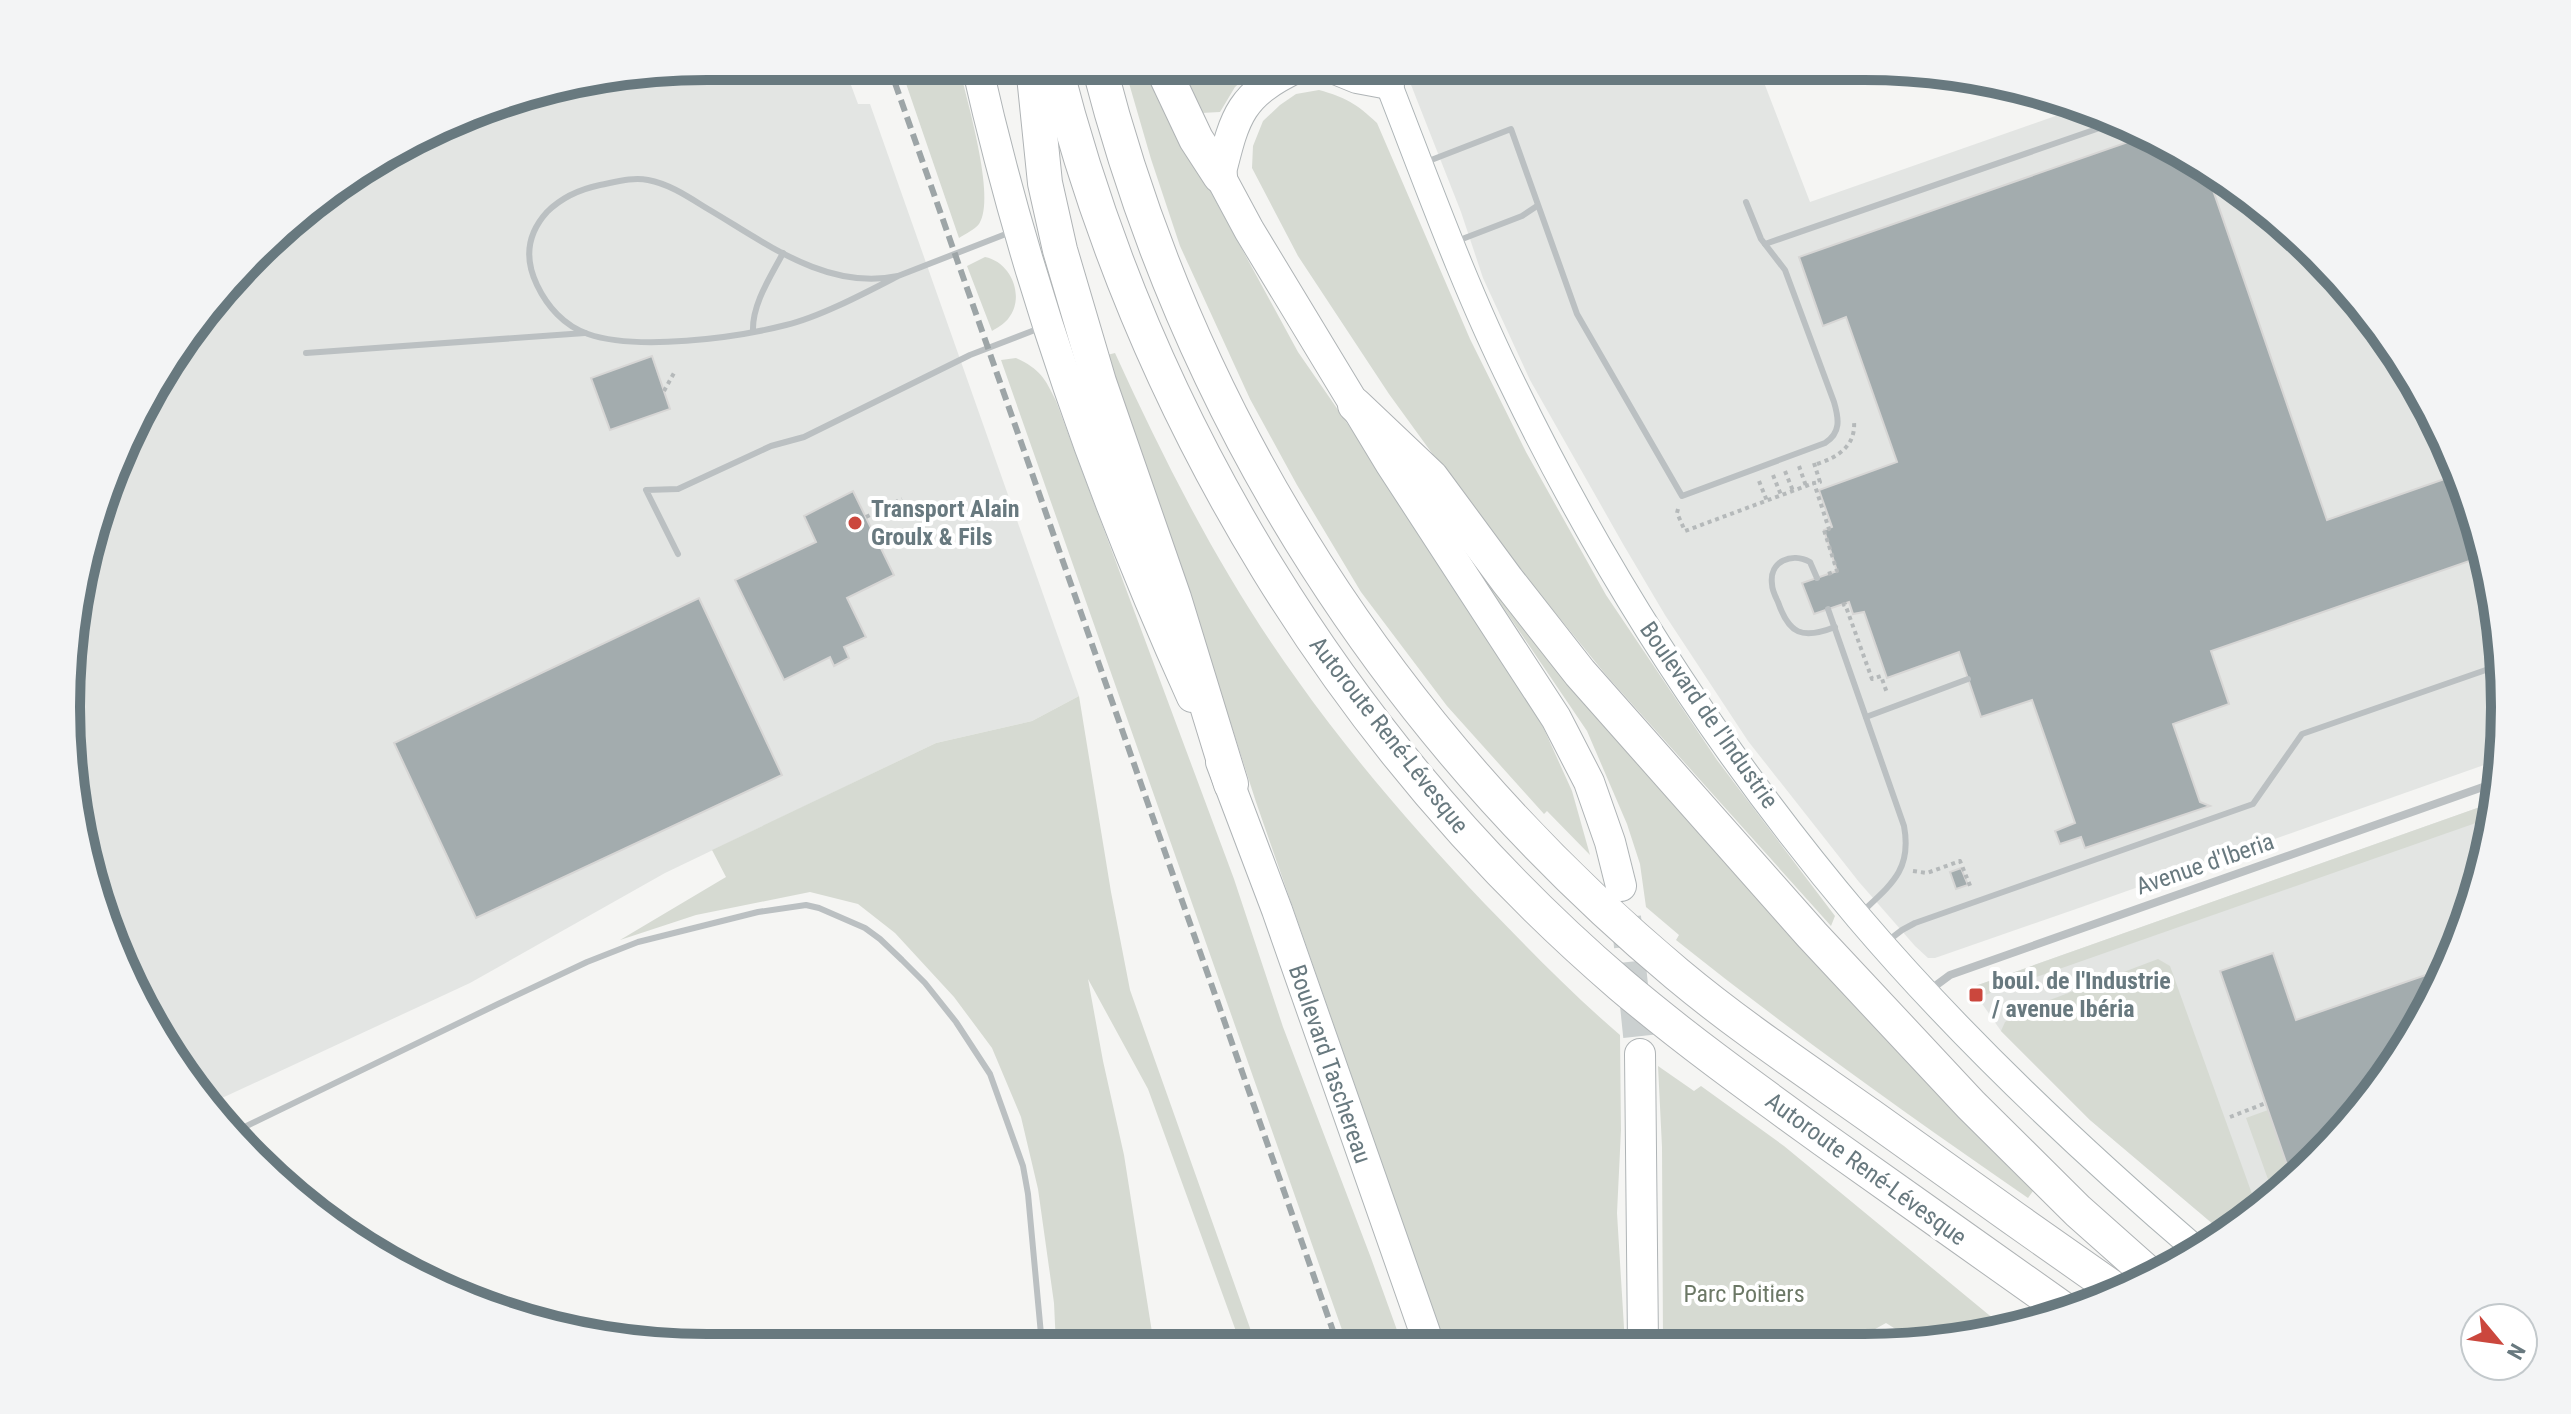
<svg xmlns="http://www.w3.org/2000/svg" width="2571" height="1414" viewBox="0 0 2571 1414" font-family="'Roboto Condensed',sans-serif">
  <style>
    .built { fill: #e3e5e3 }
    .green { fill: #d6dad2 }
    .building { fill: #a3acae; stroke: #d7d6d5; stroke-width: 2 }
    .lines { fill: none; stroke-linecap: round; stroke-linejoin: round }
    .primary-tunnel { stroke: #cbd0d0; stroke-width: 30; stroke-dasharray: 30 15; stroke-linecap: butt }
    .secondary-casing { stroke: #adb4b6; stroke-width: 28 }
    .primary-casing { stroke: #afb4b6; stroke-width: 32 }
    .highway-casing { stroke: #afb3b5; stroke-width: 36 }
    .path { stroke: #b5b9ba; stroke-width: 4; stroke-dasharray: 4 4; stroke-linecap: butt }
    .lane { stroke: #bbc0c2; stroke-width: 6 }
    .street { stroke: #bbc0c2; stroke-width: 8 }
    .secondary { stroke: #fff; stroke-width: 26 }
    .primary { stroke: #fff; stroke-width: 30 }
    .highway { stroke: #fff; stroke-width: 34 }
    .rail { stroke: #9da5a7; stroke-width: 6; stroke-dasharray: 12 6; stroke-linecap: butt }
    .poi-dot { fill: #cb473d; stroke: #fff; stroke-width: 3 }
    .labels { text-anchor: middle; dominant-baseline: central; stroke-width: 8; stroke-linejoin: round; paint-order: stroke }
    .poi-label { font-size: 24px; font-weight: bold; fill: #68797f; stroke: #fff; text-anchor: start }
    .street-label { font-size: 24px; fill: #68797f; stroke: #fff }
    .park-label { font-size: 24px; fill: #6c7866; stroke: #fff }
    .rim { fill: none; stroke: #68797f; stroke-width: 10 }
  </style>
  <rect width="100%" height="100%" fill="#f5f5f3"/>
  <g class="built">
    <path d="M707,66H844L858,104H870L1079,696L1032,721L936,743L665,873L470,983L209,1104L115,953L67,749L88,542L174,351L316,199L501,100Z"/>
    <path d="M1404,67H1758L1810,202L2078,108L2184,152L2286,225L2372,316L2439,423L2483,541L2504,665L2501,759L2076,909L1935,958H1928L1915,946L1859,882L1748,741L1665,615L1623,544L1530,380L1483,278L1461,212Z"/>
    <path d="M2497,801L2471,913L2419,1027L2318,1160L2226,1235L2090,1120L2001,1031L1974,992L1973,988L1978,985Z"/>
  </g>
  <g class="green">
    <path d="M900,66H959C966,98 997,199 979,224C974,230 965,234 959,238Z"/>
    <path d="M1124,66H1150L1200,172L1298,352L1383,475L1539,718L1572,791L1590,855L1547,811L1544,814L1447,706L1361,592L1297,485L1250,399L1180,246L1151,159Z"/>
    <path d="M1175,67H1254L1255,69L1235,87L1220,112L1201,113Z"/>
    <path d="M1319,90C1345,97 1357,104 1377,123L1470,339L1526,452L1606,595L1717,760L1835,916L1831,926L1606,675L1487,529L1389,394L1298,256L1252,168L1253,146L1263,121L1280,105L1296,94Z"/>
    <path d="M985,257C1011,262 1026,297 1008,319C1004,324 997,328 992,331L967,266Z"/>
    <path d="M1115,353C1167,467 1224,579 1298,681C1354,760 1418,833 1485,904C1529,949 1572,994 1620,1035L1621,1130L1617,1213L1625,1344H1445L1256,802L1210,659L1107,355Z"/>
    <path d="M1016,358C1040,369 1045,378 1056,401L1234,879L1283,1027L1371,1258L1402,1344H1347L1001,360Z"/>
    <path d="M1496,584L1989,1147L2033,1191L2028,1198C1908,1115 1790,1031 1676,940L1679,935L1646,907L1640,864L1627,824L1587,731L1490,588Z"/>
    <path d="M1079,696L1111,892L1130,990L1256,1345H1241L1148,1089L1088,979L1103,1061L1124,1155L1154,1345H1056L1054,1303L1038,1189L1021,1117L992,1048L954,997L895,933L858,904L810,892L696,915L620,940L726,877L712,850L936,743L1032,721Z"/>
    <path d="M2497,801L2493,817L1985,995L1979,996L1974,992L1973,988L1978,985Z"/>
    <path d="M2158,959L2170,966L2256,1205V1210L2226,1235L2090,1120L2001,1031L2005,1022L2021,1011Z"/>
    <path d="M1658,1066L1694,1091L1701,1086L1784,1146L2006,1329L1947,1343H1918L1886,1323L1850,1343H1663L1662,1147Z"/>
    <path d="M2268,1110L2288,1165L2323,1152L2318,1160L2274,1196L2246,1118Z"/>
  </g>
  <g class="building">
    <path d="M2145,136L2184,152L2205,167L2327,520L2453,476L2481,557L2211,651L2229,704L2173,724L2200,802L2210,806L2085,848L2081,837L2060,844L2055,831L2075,823L2032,700L1981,717L1959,652L1887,678L1864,612L1853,614L1849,602L1814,614L1802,583L1837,571L1824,530L1832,527L1819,490L1897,462L1846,317L1823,326L1799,257Z"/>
    <path d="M652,356L670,409L610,430L591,378Z"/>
    <path d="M853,491L894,575L847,598L866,637L844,647L849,658L834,666L830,657L784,680L735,580L816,542L804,516Z"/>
    <path d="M699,598L782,775L476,918L394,743Z"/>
    <path d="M1961,868L1968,885L1956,889L1950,872Z"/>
    <path d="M2273,953L2296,1020L2446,968L2419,1027L2323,1152L2287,1165L2220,971Z"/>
  </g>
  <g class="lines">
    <path class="primary-tunnel" d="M1626,917L1640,1054"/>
    <g class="secondary-casing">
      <path id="secondary" d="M1382,67C1424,174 1462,282 1513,385C1605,575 1723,757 1859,918C1961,1038 2078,1148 2198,1251"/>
    </g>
    <g class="primary-casing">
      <g id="primary">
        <path d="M977,66C1026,283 1100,494 1192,697"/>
        <path d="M1298,67C1239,95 1235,116 1220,176L1249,230L1390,463L1556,718L1589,782L1610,842L1621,886"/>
        <path d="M1330,67L1357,78L1389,84"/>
        <path d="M1221,762L1277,910L1429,1344"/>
        <path d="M1640,1054L1643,1344"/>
      </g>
    </g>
    <g class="highway-casing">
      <g id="highway">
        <path d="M1033,66L1045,183L1060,250L1099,382L1174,598L1231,784"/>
        <path d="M1055,66C1145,420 1344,747 1621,985C1687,1041 1757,1091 1826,1141C1907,1199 1989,1256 2070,1314"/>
        <path d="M1099,66C1191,424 1394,737 1677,974C1738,1025 1804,1069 1869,1115C1951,1174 2034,1233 2117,1291"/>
        <path d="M1162,67L1196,139L1220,176"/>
        <path d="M1355,405L1431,477L1507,580L1580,673L1812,935L1971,1105L2078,1211L2150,1275"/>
      </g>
    </g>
    <g class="path">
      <path d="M664,391L674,373"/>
      <path d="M1814,463L1820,482L1814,483L1829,529L1824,530L1837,571L1828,574"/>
      <path d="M1817,464C1838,457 1856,446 1854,421"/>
      <path d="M1799,466L1806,486"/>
      <path d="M1785,471L1793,491"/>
      <path d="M1773,475L1781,495"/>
      <path d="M1759,481L1767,501"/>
      <path d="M1678,509L1677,513L1685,531L1814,483"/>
      <path d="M866,517L902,499"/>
      <path d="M1842,605L1845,604L1872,679L1881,676L1887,693"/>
      <path d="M1913,871L1927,873L1960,861L1971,888"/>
      <path d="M2230,1117L2266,1103"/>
    </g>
    <g class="lane">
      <path d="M1444,67L1447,75L1470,67"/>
      <path d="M1426,162L1511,129L1577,314L1682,496L1825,443C1841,433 1839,419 1834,402L1785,270L1761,239L1746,202"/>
      <path d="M2272,214L2282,227L2294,233"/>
      <path d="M1457,241L1522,216L1537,206"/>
      <path d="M1765,244L2114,123"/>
      <path d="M898,276C867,292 820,317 786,325C735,338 637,351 588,334C564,326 547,306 537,285C524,258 527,234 547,212C561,198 581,189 600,185C616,182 632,177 648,180C670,184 690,198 708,209C766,243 827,291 898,276L1011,232"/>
      <path d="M753,331C752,304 771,276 783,253"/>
      <path d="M306,353L585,333"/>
      <path d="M678,554L646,490L678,489L771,446L804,437L970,355L1040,328"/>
      <path d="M1817,578L1810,562C1792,552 1769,561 1772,584C1772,590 1775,596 1778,602C1789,634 1802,640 1835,627"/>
      <path d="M1828,609L1904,826C1912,869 1892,884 1863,911"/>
      <path d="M1866,717L1968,679"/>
      <path d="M1889,940L1902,930L1915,923L2253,804L2302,734L2503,664"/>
      <path d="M230,1134L498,1004L587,962L638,942L758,912L806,905L819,908L865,928L880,939L902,960L925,983L956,1022L990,1074L1023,1166L1028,1194L1042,1345"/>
    </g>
    <path class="street" d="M1927,992L1950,975L2500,781"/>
    <use href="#secondary" class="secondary"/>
    <use href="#primary" class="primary"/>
    <use href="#highway" class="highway"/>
    <path class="rail" d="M889,66L1338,1345"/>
  </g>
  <g class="poi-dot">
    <circle cx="855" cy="523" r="8"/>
    <rect x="1968" y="987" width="16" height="16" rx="4"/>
  </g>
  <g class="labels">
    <g class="poi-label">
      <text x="871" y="509">Transport Alain<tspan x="871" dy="28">Groulx &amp; Fils</tspan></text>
      <text x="1992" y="981">boul. de l'Industrie<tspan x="1992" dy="28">/ avenue Ibéria</tspan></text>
    </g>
    <g class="street-label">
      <text transform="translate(1709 715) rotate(55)">Boulevard de l'Industrie</text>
      <text transform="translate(1389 735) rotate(52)">Autoroute René-Lévesque</text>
      <text transform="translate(2205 864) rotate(-19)">Avenue d'Iberia</text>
      <text transform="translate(1330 1064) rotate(71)">Boulevard Taschereau</text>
      <text transform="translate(1866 1169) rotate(36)">Autoroute René-Lévesque</text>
    </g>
    <g class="park-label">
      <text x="1744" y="1294">Parc Poitiers</text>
    </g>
  </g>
  <path d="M0 0H2571V1414H0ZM707 80H1864A627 627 0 0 1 2491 707V707A627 627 0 0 1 1864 1334H707A627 627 0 0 1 80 707V707A627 627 0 0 1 707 80Z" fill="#f3f4f5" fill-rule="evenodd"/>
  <path class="rim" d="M707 80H1864A627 627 0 0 1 2491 707V707A627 627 0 0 1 1864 1334H707A627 627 0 0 1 80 707V707A627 627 0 0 1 707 80Z"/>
  <g transform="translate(2499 1342) rotate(119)"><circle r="38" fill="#ffffff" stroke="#c3c9cc" stroke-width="2"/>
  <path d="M0-6L14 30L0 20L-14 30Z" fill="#cb473d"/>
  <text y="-12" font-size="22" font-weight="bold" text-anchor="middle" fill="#68797f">N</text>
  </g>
</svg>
